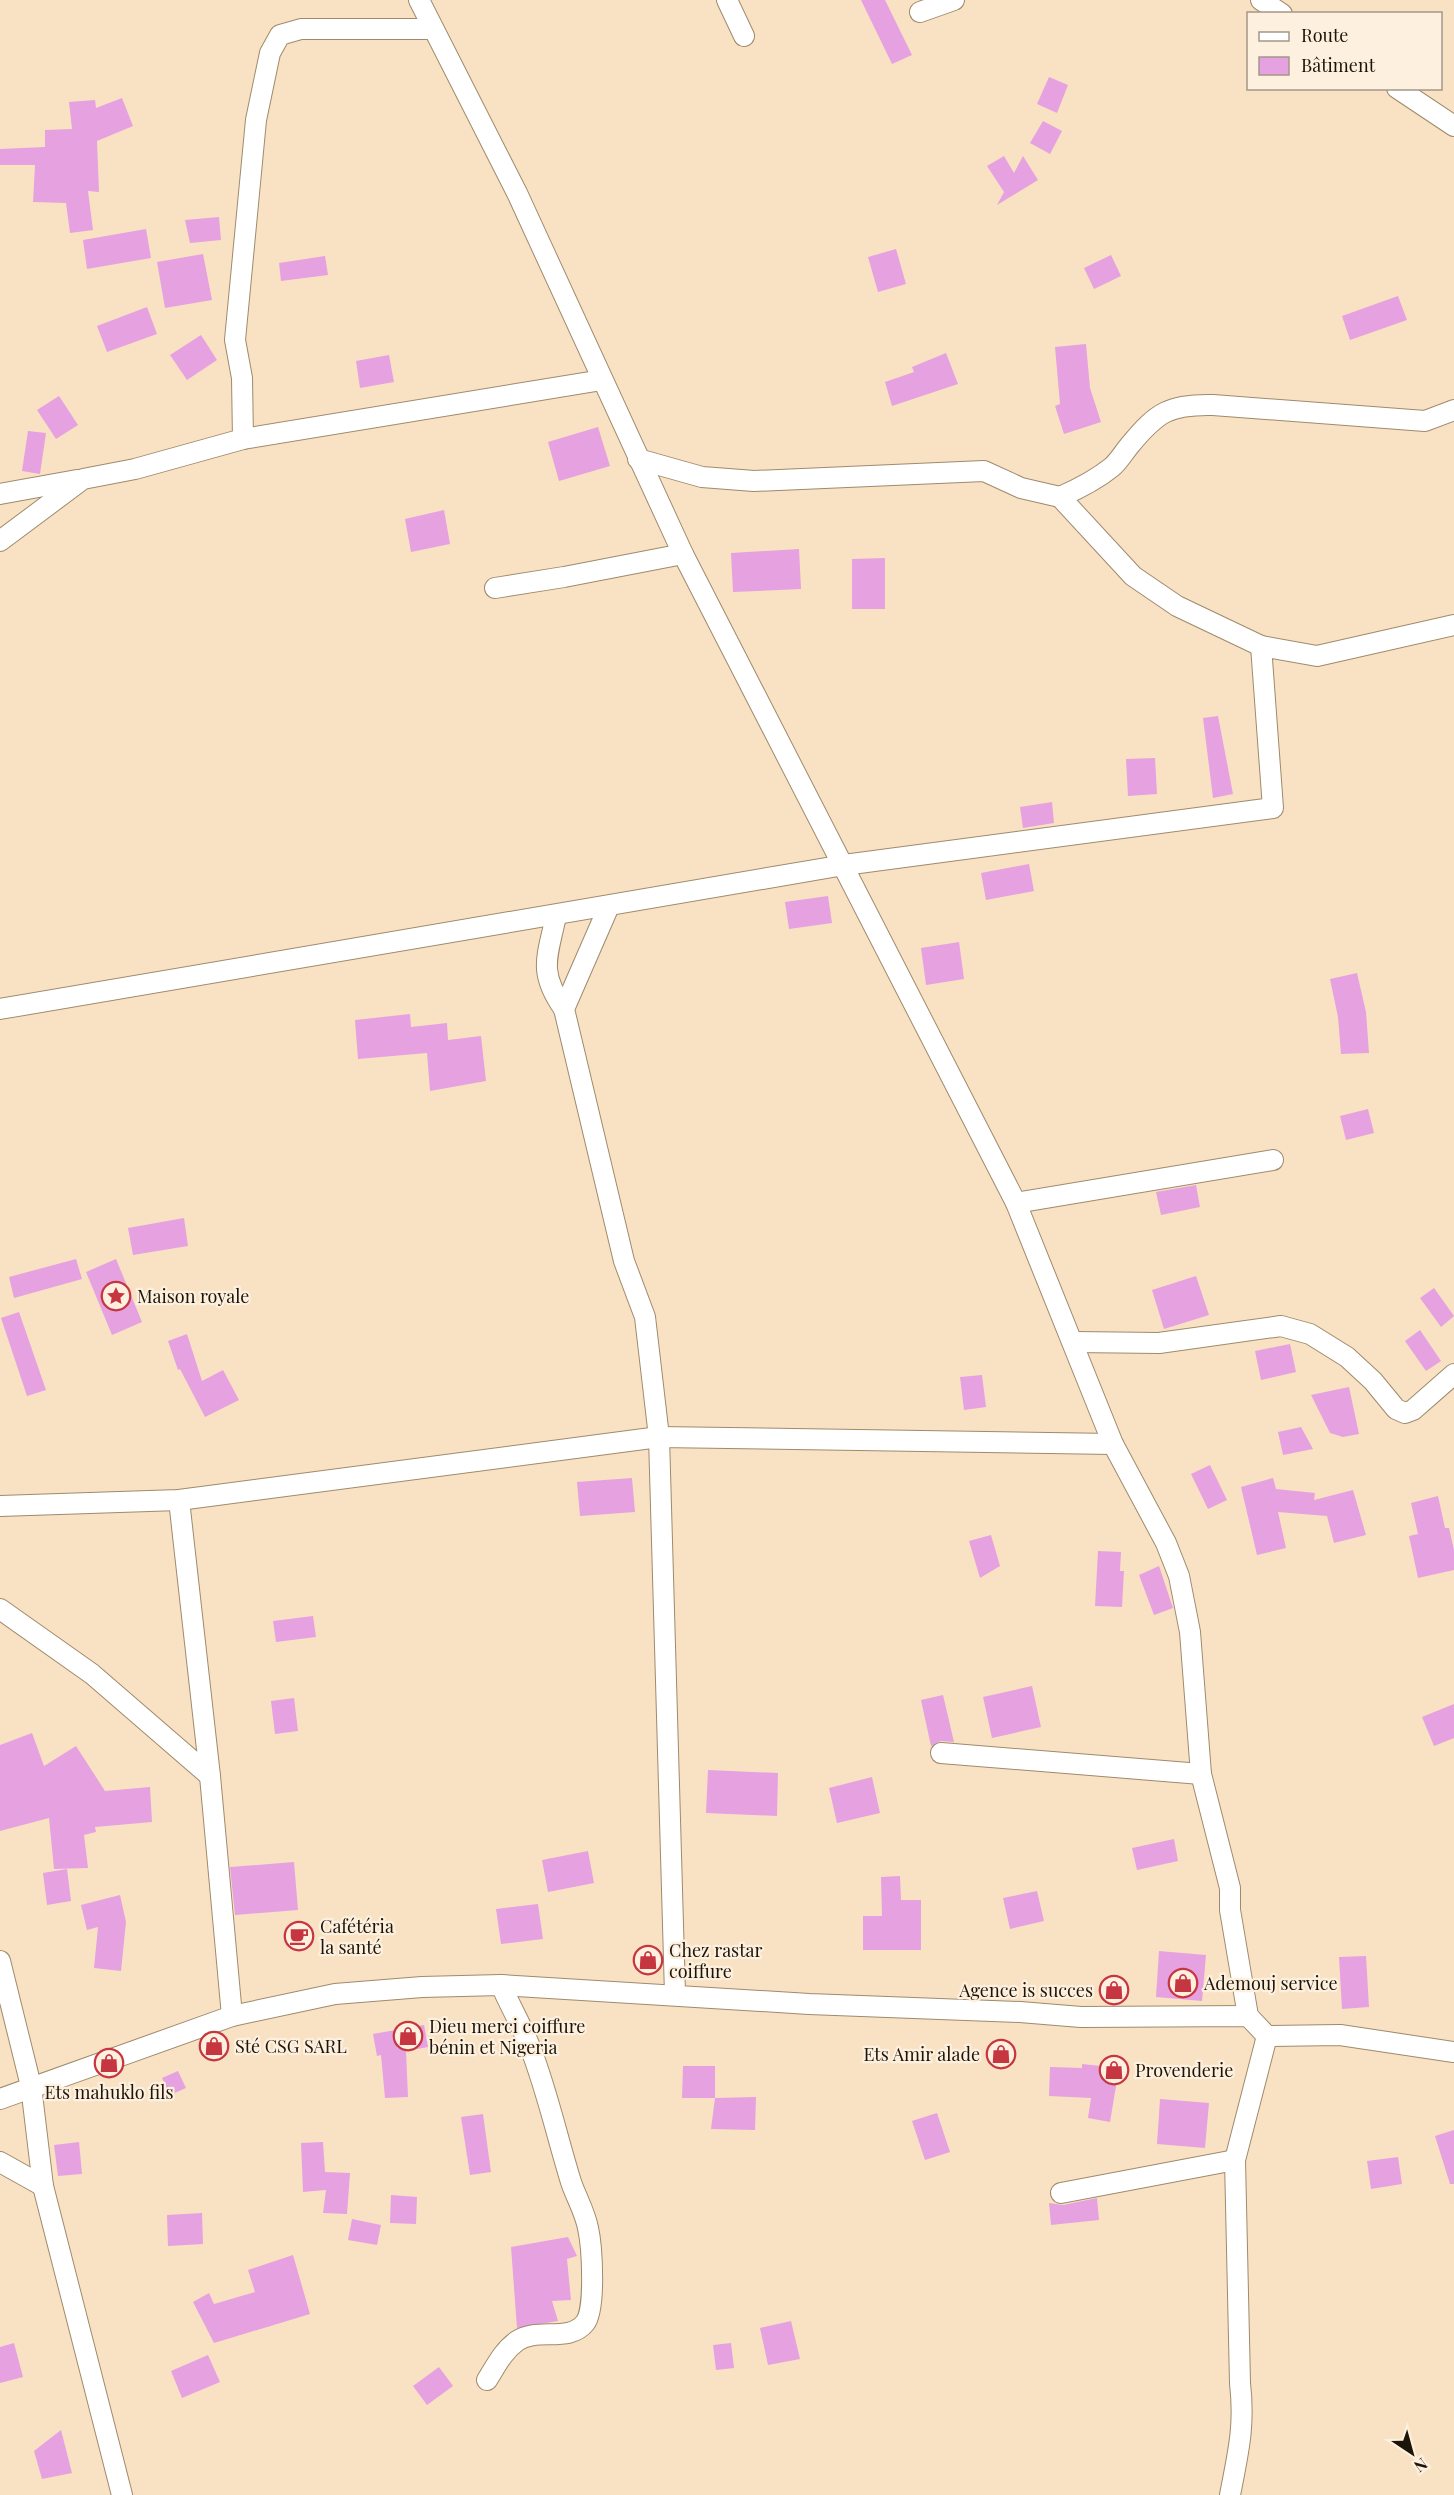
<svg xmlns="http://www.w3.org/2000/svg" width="1454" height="2495" viewBox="0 0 1454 2495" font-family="'Playfair Display',serif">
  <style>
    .building { fill: #e6a1e1 }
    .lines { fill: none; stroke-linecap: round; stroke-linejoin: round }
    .street-casing { stroke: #9f8a6d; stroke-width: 22 }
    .street { stroke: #fff; stroke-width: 20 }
    .labels { text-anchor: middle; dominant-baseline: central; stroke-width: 4.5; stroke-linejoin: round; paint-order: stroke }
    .poi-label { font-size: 18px; fill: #1b1408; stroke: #fef0de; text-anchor: start }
  </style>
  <rect width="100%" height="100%" fill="#f8e2c3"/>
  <g class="building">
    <path d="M861,0H885L912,55L892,64Z"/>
    <path d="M1049,77L1068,85L1057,113L1037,104Z"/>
    <path d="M122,98L133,126L97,141L99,192L88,191L93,230L70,233L66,203L33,202L35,165H0V149L45,147V130L72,129L69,102L95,100L96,108Z"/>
    <path d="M1043,121L1062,131L1050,154L1030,143Z"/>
    <path d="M1004,156L1014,173L1023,156L1038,180L997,205L1004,192L987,166Z"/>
    <path d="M219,217L221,240L190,243L185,220Z"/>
    <path d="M146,229L151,258L87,269L83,240Z"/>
    <path d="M896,249L906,284L878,292L868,257Z"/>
    <path d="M203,254L212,300L165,308L157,262Z"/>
    <path d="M1111,255L1121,276L1094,289L1084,268Z"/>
    <path d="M325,256L328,275L281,281L279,263Z"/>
    <path d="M1398,296L1407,320L1350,340L1342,316Z"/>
    <path d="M147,307L157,334L107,352L97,326Z"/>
    <path d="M201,335L217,360L187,380L170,355Z"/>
    <path d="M1086,344L1090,388L1101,422L1064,434L1055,406L1060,404L1055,347Z"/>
    <path d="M946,353L958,384L892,406L885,382L914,372L912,367Z"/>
    <path d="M389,355L394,382L360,388L356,361Z"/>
    <path d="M59,396L78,425L56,439L37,410Z"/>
    <path d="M598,427L610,466L559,481L548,442Z"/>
    <path d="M28,431L46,433L40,474L22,471Z"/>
    <path d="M444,510L450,544L411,552L405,519Z"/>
    <path d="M799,549L801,589L733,592L731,553Z"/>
    <path d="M885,558V609H852V559Z"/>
    <path d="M1218,716L1233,794L1213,798L1203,718Z"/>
    <path d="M1155,758L1157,794L1128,796L1126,759Z"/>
    <path d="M1052,802L1054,823L1023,828L1020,807Z"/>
    <path d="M1029,864L1034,891L986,900L981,873Z"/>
    <path d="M828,896L832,923L789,929L785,902Z"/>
    <path d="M959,942L964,979L926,985L921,948Z"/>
    <path d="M1357,973L1366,1012L1369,1053L1341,1054L1338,1017L1330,979Z"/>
    <path d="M410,1014L411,1027L447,1023L448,1040L481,1036L486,1081L430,1091L427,1053L358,1059L355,1020Z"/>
    <path d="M1368,1109L1374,1133L1346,1140L1340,1116Z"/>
    <path d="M1196,1185L1200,1207L1161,1215L1156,1192Z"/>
    <path d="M184,1218L188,1246L133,1255L128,1228Z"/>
    <path d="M76,1259L82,1279L14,1298L9,1277Z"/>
    <path d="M116,1259L142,1322L112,1335L86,1272Z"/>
    <path d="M1196,1276L1209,1315L1164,1329L1152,1290Z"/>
    <path d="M1434,1288L1454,1316L1441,1327L1420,1298Z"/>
    <path d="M19,1312L46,1390L27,1396L1,1318Z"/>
    <path d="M1420,1330L1441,1361L1426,1371L1405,1341Z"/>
    <path d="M187,1334L202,1381L223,1370L239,1400L205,1417L180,1369L178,1370L168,1341Z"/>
    <path d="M1290,1344L1296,1372L1261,1380L1255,1351Z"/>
    <path d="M982,1375L986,1407L964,1410L960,1377Z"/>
    <path d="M1349,1387L1359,1434L1343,1437L1330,1433L1311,1395Z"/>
    <path d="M1301,1427L1313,1449L1283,1455L1278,1432Z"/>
    <path d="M1210,1465L1227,1500L1208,1509L1191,1474Z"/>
    <path d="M632,1478L635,1512L580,1516L577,1482Z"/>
    <path d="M1273,1478L1276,1489L1315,1493L1314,1500L1353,1490L1366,1535L1334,1543L1327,1516L1278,1512L1286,1548L1257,1555L1241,1487Z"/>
    <path d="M1438,1496L1445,1528H1449L1454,1550V1570L1418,1578L1409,1536L1418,1534L1411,1503Z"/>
    <path d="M991,1535L1000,1566L980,1578L969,1541Z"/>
    <path d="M1098,1551L1121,1552L1120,1571H1124L1122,1607L1095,1606Z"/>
    <path d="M1159,1566L1173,1608L1154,1615L1139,1575Z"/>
    <path d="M313,1616L316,1637L276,1642L273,1621Z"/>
    <path d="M1032,1686L1041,1727L992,1738L983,1697Z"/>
    <path d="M943,1695L954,1742L941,1741L931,1746L921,1700Z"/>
    <path d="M294,1698L298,1731L275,1734L271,1701Z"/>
    <path d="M1454,1704V1738L1434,1746L1422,1717Z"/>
    <path d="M32,1733L44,1766L76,1746L105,1791L150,1787L152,1822L95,1827L96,1832L84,1835L88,1868L54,1869L49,1818L0,1831V1745Z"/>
    <path d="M708,1770L778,1773L777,1816L706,1813Z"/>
    <path d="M872,1777L880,1813L837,1823L829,1788Z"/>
    <path d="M1174,1839L1178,1861L1137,1870L1132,1848Z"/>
    <path d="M588,1851L594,1883L548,1892L542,1860Z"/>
    <path d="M294,1862L298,1910L235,1915L230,1867Z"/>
    <path d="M67,1869L71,1901L47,1905L43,1873Z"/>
    <path d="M900,1876L901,1900H921V1950H863V1916H882L881,1877Z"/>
    <path d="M1037,1891L1044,1921L1010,1929L1003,1898Z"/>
    <path d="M120,1895L126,1922L121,1971L94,1968L98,1927L87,1930L81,1905Z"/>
    <path d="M538,1904L543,1939L501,1944L496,1909Z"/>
    <path d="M1159,1951L1206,1955L1202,2001L1156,1997Z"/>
    <path d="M1366,1956L1369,2007L1342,2009L1339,1957Z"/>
    <path d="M424,2025L428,2047L406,2051L408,2097L385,2098L381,2055L377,2056L373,2034Z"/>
    <path d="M1082,2064L1119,2068L1110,2122L1088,2118L1091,2098L1049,2096L1050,2067L1082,2068Z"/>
    <path d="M683,2066H715V2098H682Z"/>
    <path d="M178,2071L186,2088L170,2095L162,2078Z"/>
    <path d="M756,2097L755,2130L711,2129L715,2098Z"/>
    <path d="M1160,2099L1209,2103L1205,2148L1157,2144Z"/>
    <path d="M937,2113L950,2152L925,2160L912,2121Z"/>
    <path d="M483,2114L491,2172L470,2175L461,2117Z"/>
    <path d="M1454,2130V2184H1450L1435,2136Z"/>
    <path d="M79,2142L82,2174L58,2176L54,2145Z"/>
    <path d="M323,2142L325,2172L350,2173L347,2214L323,2213L326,2190L303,2192L301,2143Z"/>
    <path d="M1398,2157L1402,2184L1371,2189L1367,2161Z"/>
    <path d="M391,2195L417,2197L416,2224L390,2223Z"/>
    <path d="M1097,2198L1099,2220L1051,2225L1049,2203L1063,2205Z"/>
    <path d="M202,2213L203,2244L168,2246L167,2215Z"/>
    <path d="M352,2219L381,2225L377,2245L348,2240Z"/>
    <path d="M568,2237L577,2256L567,2259L571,2300L552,2301L558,2321L517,2328L511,2247Z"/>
    <path d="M293,2255L310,2314L214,2343L193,2302L209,2293L214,2304L255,2292L248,2270Z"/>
    <path d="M791,2321L800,2359L768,2365L760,2328Z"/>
    <path d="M14,2343L23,2377L0,2383V2347Z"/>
    <path d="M731,2343L734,2368L716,2370L713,2345Z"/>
    <path d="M208,2355L220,2382L182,2398L171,2371Z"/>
    <path d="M439,2367L453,2386L427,2405L413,2386Z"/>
    <path d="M61,2430L72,2473L42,2479L34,2451Z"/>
  </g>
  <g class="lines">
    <g class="street-casing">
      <g id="street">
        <path d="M419,0L517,193L683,554L1016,1203L1113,1444L1166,1543L1179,1576L1190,1632L1201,1774L1230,1888V1910L1248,2016"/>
        <path d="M727,0L744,36"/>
        <path d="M1261,0L1282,14"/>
        <path d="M920,12L954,0"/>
        <path d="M1397,88L1454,126"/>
        <path d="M243,439L242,378L235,340L256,120L270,53L280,35L301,29H431"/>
        <path d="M638,459L702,477L754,481L984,471L1021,488L1060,497L1133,576L1177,606L1261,646"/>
        <path d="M0,494L77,480"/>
        <path d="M1060,497C1078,489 1096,480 1112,467C1119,461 1124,452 1130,445C1157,412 1170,404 1213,405L1425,421L1454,410"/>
        <path d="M0,541L83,479L135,469L243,439L602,380"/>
        <path d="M495,588L564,577L683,554"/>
        <path d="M609,906L564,1009L624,1261L645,1317L659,1437L675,1994"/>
        <path d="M556,916C547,958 538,972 564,1009"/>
        <path d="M0,1009L844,865L1273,808L1261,646L1317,656L1454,625"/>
        <path d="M1016,1203L1273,1160"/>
        <path d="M1074,1342L1159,1343L1281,1326L1310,1334L1347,1357L1373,1381L1396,1409L1405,1413L1413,1410L1454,1374"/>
        <path d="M179,1500L210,1776L232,2016"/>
        <path d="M0,1506L179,1500L659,1437L1113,1444"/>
        <path d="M0,1609L92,1674L210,1776"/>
        <path d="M941,1753L1201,1774"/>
        <path d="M0,1961L31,2086L43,2186L122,2495"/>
        <path d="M0,2099L232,2016L335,1994L422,1987L501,1985L809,2004L1020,2012L1081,2017L1248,2016L1267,2036L1340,2035L1454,2052"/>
        <path d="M0,2162L43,2186"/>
        <path d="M1061,2193L1235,2160"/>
        <path d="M487,2380C496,2366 503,2351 517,2341C537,2327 569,2343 585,2323C596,2309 592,2246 588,2228C585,2212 576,2197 571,2182C557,2137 547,2090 530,2047C522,2026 510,2006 501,1985"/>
        <path d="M1230,2495C1238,2453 1245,2427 1240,2383L1235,2160L1267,2036"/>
      </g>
    </g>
    <use href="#street" class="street"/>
  </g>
  <defs>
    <g id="sight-ring" transform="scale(1.5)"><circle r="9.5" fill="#fef0de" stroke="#c63641" stroke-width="1.5"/><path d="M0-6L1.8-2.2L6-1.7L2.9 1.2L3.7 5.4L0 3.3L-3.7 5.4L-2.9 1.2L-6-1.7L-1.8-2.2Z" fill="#c63641"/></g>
    <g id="cafe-ring" transform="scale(1.5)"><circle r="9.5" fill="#fef0de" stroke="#c63641" stroke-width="1.5"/><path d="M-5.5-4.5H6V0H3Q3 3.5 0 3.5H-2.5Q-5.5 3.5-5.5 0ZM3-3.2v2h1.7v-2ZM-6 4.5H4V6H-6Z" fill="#c63641"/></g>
    <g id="shop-ring" transform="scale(1.5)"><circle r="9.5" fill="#fef0de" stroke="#c63641" stroke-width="1.5"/><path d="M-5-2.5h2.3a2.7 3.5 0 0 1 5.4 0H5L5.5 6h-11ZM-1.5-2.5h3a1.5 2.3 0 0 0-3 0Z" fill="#c63641"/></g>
  </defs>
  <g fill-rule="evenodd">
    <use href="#sight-ring" x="116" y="1296"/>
    <use href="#cafe-ring" x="299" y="1936"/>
    <use href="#shop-ring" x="648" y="1960"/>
    <use href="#shop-ring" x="1183" y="1983"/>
    <use href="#shop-ring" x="1114" y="1990"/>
    <use href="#shop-ring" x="408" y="2036"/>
    <use href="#shop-ring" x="214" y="2046"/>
    <use href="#shop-ring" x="1001" y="2054"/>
    <use href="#shop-ring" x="109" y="2063"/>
    <use href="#shop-ring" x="1114" y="2070"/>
  </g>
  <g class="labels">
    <g class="poi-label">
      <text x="137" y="1296">Maison royale</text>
      <text x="320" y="1926">Cafétéria<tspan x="320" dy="21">la santé</tspan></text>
      <text x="669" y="1950">Chez rastar<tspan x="669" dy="21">coiffure</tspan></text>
      <text x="1204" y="1983">Ademouj service</text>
      <text x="1093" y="1990" text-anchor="end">Agence is succes</text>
      <text x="429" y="2026">Dieu merci coiffure<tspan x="429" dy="21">bénin et Nigeria</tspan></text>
      <text x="235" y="2046">Sté CSG SARL</text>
      <text x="980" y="2054" text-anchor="end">Ets Amir alade</text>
      <text x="1135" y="2070">Provenderie</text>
      <text x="109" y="2092" text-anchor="middle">Ets mahuklo fils</text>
    </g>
  </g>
  <rect x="1247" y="12" width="195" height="78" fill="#fef0de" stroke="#a39888" stroke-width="1.5"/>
  <rect x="1259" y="32" width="30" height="9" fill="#ffffff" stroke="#a39888" stroke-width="1.5"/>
  <text x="1301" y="42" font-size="18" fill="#1b1408">Route</text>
  <rect x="1259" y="57" width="30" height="18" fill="#e6a1e1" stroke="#a39888" stroke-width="1.5"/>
  <text x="1301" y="72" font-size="18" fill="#1b1408">Bâtiment</text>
  <g transform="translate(1412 2453) rotate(144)" stroke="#fef0de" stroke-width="4.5" paint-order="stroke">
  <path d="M0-4.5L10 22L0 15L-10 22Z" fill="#1b1408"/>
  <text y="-9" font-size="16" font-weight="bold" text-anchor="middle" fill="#1b1408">N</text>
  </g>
</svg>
